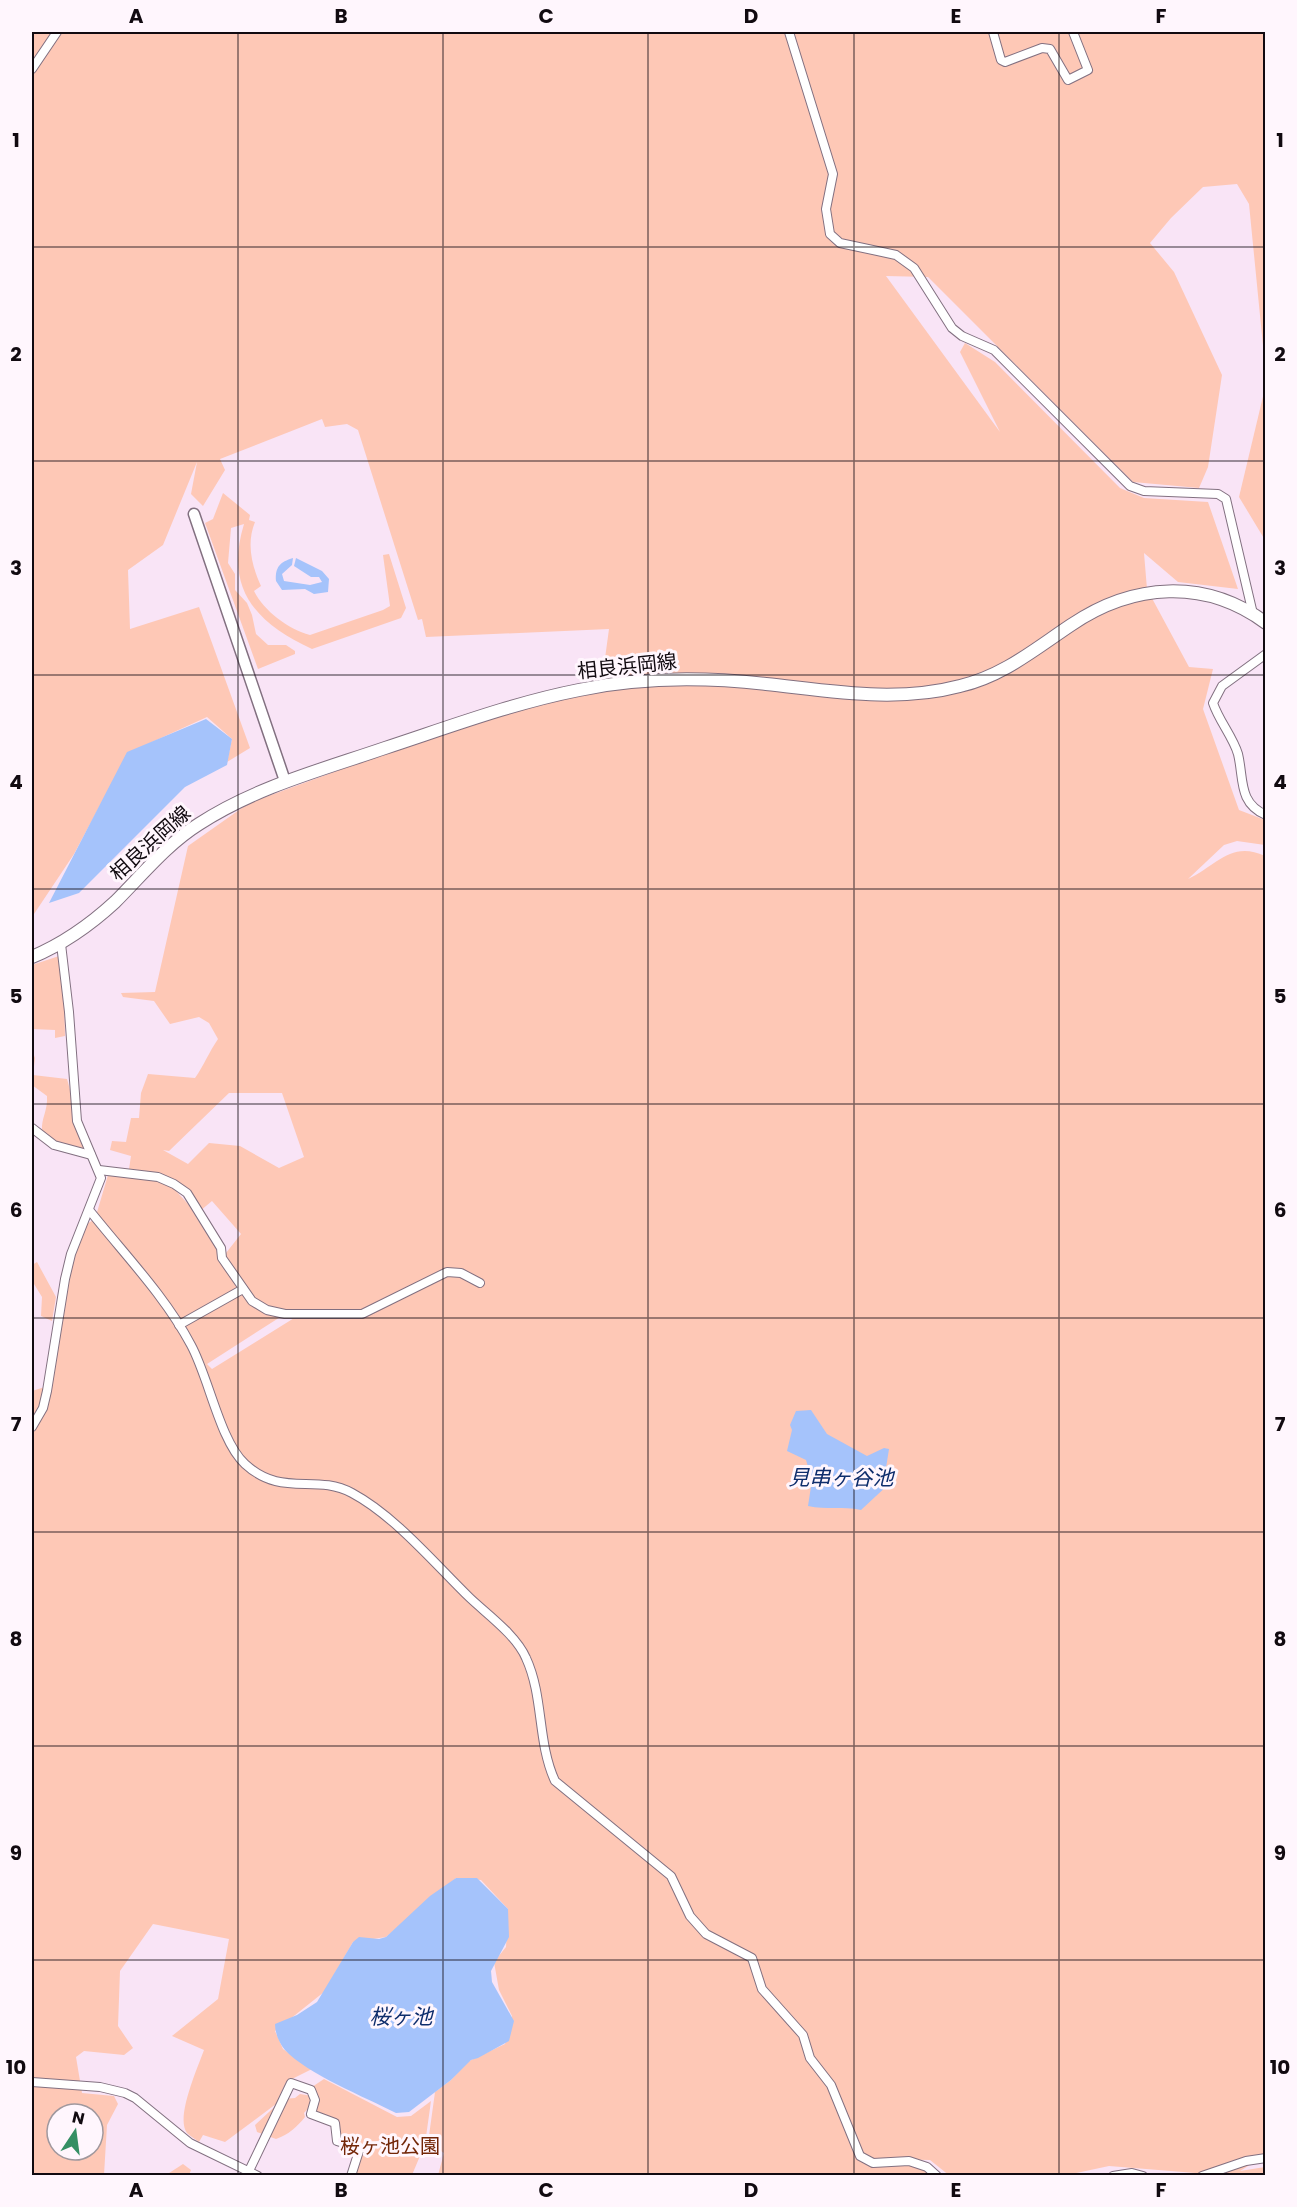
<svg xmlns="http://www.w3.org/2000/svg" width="1297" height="2207" viewBox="0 0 1297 2207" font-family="Poppins,'Noto Sans JP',sans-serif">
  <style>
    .green { fill: #fec8b6; fill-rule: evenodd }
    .water { fill: #a5c3fb }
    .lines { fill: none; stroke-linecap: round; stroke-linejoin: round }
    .minor-casing { stroke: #827080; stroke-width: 10 }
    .tertiary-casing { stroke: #827080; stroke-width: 13 }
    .secondary-casing { stroke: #827080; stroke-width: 14 }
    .minor { stroke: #fff; stroke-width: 8 }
    .tertiary { stroke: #fff; stroke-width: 10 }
    .secondary { stroke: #fff; stroke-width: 12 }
    .grid { fill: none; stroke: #110a10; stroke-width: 1.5; stroke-opacity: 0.55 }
    .labels { text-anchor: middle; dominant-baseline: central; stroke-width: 6; stroke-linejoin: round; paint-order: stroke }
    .street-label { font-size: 20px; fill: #110a10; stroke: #fff6fd }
    .park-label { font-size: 20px; fill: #732607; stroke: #fff6fd }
    .water-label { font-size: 21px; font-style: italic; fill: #0e2d6c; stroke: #fff6fd }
    .neatline { fill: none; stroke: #110a10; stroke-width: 2 }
    .grid-label { font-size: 20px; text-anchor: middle; font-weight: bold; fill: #110a10 }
  </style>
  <rect width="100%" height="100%" fill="#f9e4f6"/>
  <g class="green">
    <path d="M32,32H1265V366L1249,204L1237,184L1203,187L1171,218L1150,243L1174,272L1222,375L1208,467L1199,488L1133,482L928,277L886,276L1000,432L960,352L965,343L995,362L1120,488L1144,498L1208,502L1238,589L1178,582L1144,553L1147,589L1189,667L1213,669L1203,709L1239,810L1265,820V845L1237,841L1224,845L1188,879C1216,866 1231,840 1265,856L1266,2155L1240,2171L1265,2167V2175H1220L1109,2166L1067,2175L950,2176L930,2160L881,2159L923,2166L935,2175H480L483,2173L479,2175H438L444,2153L428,2143L435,2092L451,2080L467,2062L505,2044L512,2016L499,1990L494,1962L506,1947L508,1909L481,1880L456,1878L386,1937L353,1942L324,1992L275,2031L283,2049L312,2069L286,2082L276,2104L225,2142L203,2135L199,2142C195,2139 190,2136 187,2133C175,2118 198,2067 204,2050L172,2036L218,1999L229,1939L153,1924L120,1971L118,2026L133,2048L124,2055L84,2051L76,2057L82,2093L114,2096L118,2104L107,2125L104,2175H32V1391L48,1386L76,1246L85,1225L95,1219L108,1175L167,1181L188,1204L222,1258L241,1234L212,1201L200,1211C176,1183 168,1172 129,1169L131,1156L110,1150L112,1141L126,1142L131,1118H139L141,1093L148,1074L195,1078C204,1065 209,1052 218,1039L209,1023L199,1017L170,1024L154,1001L123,997L121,993L155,992L188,846L249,803L449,730L588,688L705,679L603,673L609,629L426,637L422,619L418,620L358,430L347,424L325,427L322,419L220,459L225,470L203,506L191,494L197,462L163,545L128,570L130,629L199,607L250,748L227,762L232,739L207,717L128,753L74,854L32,917ZM229,1093H282L304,1157L279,1168L240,1146L209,1143L188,1164L163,1150L169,1151ZM285,1314L299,1315L212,1369L207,1364ZM57,2114H93V2150H57Z"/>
    <path d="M1265,388L1266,540H1265L1239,497Z"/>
    <path d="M223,493L250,515L249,520L255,522C246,544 252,566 261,586L254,591C264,611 288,629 310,635L383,610L390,606L383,555L389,554L406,608L401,618L312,649C256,623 224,589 244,524L231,528L228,563L235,574V590L247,603L252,615L256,634L268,645H286L295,651V654L258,669L205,523L213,519Z"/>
    <path d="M59,956L64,992L65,1036L55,1038V1030L32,1029V965Z"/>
    <path d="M32,1050L35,1058L33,1075L67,1079L86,1147L84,1152C74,1149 43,1145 42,1130C41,1119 48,1110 47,1096L32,1085Z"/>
    <path d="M37,1262L56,1297L52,1321L41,1316L42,1297L34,1284L32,1286V1265Z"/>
    <path d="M324,2079L397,2117L411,2116L431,2101L425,2144L412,2175H353L359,2151L336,2137L335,2123L313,2114L312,2087Z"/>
    <path d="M300,2094L312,2096V2104L304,2113L305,2117C297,2127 288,2135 276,2139L257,2132L255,2125L283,2099L295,2098Z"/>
    <path d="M183,2164L191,2170L189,2175H166Z"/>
  </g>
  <g class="water">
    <path d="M293,558L292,565L282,574L284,581L310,585L322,582L319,577H311L294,566L296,558L322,571L329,579L328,592L314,594L305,589L282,590L276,581C275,567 280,562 293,558Z"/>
    <path d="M206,719L232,739L227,765L185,787L79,893L49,903L127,752Z"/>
    <path d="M811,1410L827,1434L867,1456L884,1448L889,1449L886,1468L890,1483L861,1510C843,1506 826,1510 808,1506L812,1480L806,1460L787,1451L792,1430L790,1425L796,1411Z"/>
    <path d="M456,1878H477L508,1909L509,1937L491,1971L492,1982L514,2021L509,2041L478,2058L471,2060L451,2080L409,2112L396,2113C365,2097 307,2074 285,2050C279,2043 275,2033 275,2024L297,2015L317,2002L353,1942L359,1937L379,1939L386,1937L430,1896Z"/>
  </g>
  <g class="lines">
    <g class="minor-casing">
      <g id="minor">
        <path d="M789,32L833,174L826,209L830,234L840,243L896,255L914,268L952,328L962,336L994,350L1130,486L1144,491L1218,494L1226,499L1253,614"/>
        <path d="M993,32L1001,60L1005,62L1042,48L1050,49L1068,80L1088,70L1073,32"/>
        <path d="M32,69L57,32"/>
        <path d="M1266,654L1222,686L1213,703C1219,721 1233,737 1238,754C1244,779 1238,803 1266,815"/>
        <path d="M32,1128L54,1145L91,1155"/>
        <path d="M99,1170L158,1177L174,1184L187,1193L221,1248L222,1258L252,1301L267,1310L285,1314H362L447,1272L461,1273L480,1283"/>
        <path d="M90,1211C125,1255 165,1296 191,1345C209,1378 220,1441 245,1464C282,1498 315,1473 352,1493C395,1516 435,1564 470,1598C488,1615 516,1635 526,1658C544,1697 537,1742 555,1781L671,1876L690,1916L706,1934L752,1958L762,1989L803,2035L810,2058L831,2085L860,2156L873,2163L909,2161L927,2167L937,2176"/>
        <path d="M179,1325L243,1289"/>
        <path d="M32,1427L43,1408L47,1391L65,1279L71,1254L101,1178L77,1121L69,1012L61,944"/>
        <path d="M32,2082L100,2087L125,2093L135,2098L190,2143L258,2176"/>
        <path d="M248,2173L291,2083L311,2090L315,2100L311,2114L335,2123L337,2141L356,2147L359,2151L351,2176"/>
        <path d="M1113,2176L1132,2173L1143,2176"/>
        <path d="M1202,2176L1246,2161L1266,2158"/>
      </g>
    </g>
    <g class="tertiary-casing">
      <g id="tertiary">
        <path d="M194,514L285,781"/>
        <path d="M247,2176L248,2173"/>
      </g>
    </g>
    <g class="secondary-casing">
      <path id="secondary" d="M32,957C63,944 90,925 115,902C142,875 167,844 199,824C256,787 321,770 385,748C449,727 513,703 579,690C640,677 704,677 766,684C831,691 896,703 960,686C1003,676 1035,649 1071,625C1133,583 1205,578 1266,623"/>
    </g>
    <use href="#minor" class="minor"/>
    <use href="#tertiary" class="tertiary"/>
    <use href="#secondary" class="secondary"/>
  </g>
  <path class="grid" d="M238,32V2176M443,32V2176M648,32V2176M854,32V2176M1059,32V2176M32,247H1266M32,461H1266M32,675H1266M32,889H1266M32,1104H1266M32,1318H1266M32,1532H1266M32,1746H1266M32,1960H1266"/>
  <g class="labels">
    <g class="street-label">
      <text transform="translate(627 666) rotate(-6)">相良浜岡線</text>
      <text transform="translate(150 843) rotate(-42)">相良浜岡線</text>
    </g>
    <g class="park-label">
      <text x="390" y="2146">桜ヶ池公園</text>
    </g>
    <g class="water-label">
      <text x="841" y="1477">見串ヶ谷池</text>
      <text x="401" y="2016">桜ヶ池</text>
    </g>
  </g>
  <rect width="1297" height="2207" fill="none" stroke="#fff6fd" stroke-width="66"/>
  <g transform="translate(75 2132) rotate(13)"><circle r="28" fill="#fff6fd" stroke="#a0989e" stroke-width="1.5"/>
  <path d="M0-4.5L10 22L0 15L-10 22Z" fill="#358f64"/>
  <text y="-9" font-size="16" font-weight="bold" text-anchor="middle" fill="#110a10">N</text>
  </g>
  <rect x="33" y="33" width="1231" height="2141" class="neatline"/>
  <g class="grid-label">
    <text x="136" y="23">A</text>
    <text x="341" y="23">B</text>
    <text x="546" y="23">C</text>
    <text x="751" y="23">D</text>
    <text x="956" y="23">E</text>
    <text x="1161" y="23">F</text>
    <text x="16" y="147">1</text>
    <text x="1280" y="147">1</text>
    <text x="16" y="361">2</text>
    <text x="1280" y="361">2</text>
    <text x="16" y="575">3</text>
    <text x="1280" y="575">3</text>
    <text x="16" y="789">4</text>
    <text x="1280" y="789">4</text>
    <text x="16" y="1003">5</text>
    <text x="1280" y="1003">5</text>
    <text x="16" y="1217">6</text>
    <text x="1280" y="1217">6</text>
    <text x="16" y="1431">7</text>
    <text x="1280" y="1431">7</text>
    <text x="16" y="1646">8</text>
    <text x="1280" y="1646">8</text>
    <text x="16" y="1860">9</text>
    <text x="1280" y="1860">9</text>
    <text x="16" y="2074">10</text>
    <text x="1280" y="2074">10</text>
    <text x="136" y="2197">A</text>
    <text x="341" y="2197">B</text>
    <text x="546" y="2197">C</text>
    <text x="751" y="2197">D</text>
    <text x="956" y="2197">E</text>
    <text x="1161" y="2197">F</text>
  </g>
</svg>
